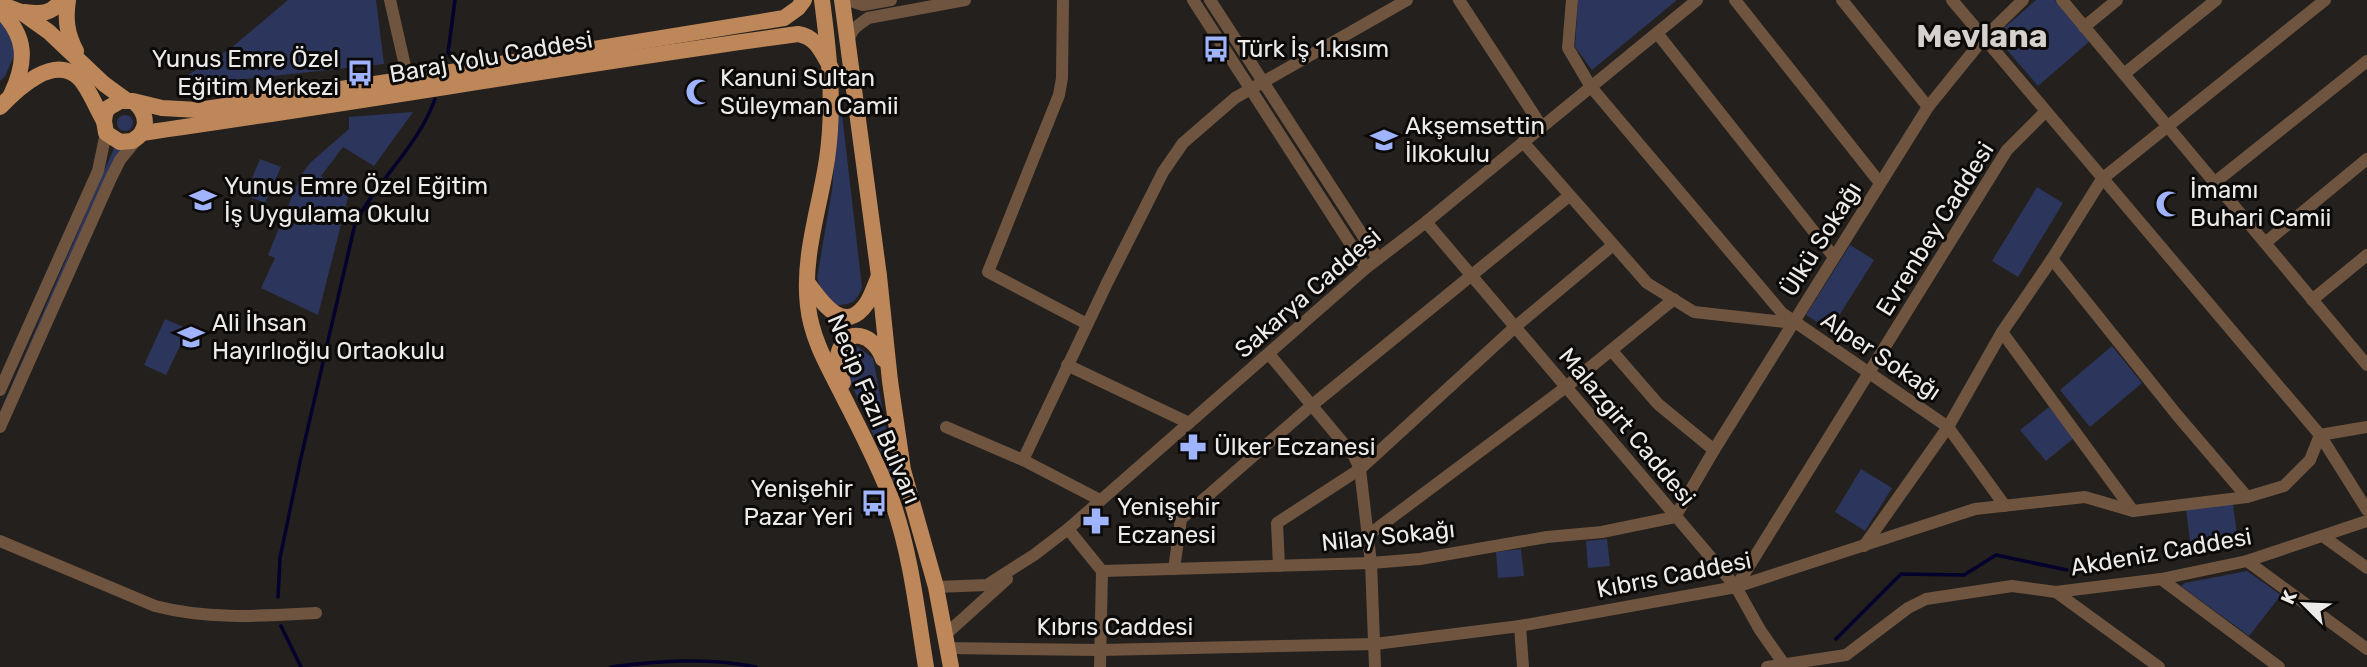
<svg xmlns="http://www.w3.org/2000/svg" width="2367" height="667" viewBox="0 0 2367 667" font-family="Rubik,sans-serif">
  <style>
    .green { fill: #2c355c }
    .lines { fill: none; stroke-linecap: round; stroke-linejoin: round }
    .stream { stroke: #04012c; stroke-width: 3.5 }
    .minor { stroke: #6f553f; stroke-width: 12 }
    .major { stroke: #be8759; stroke-width: 16 }
    .labels { text-anchor: middle; dominant-baseline: central; stroke-width: 6; stroke-linejoin: round; paint-order: stroke }
    .poi-label { font-size: 24px; fill: #edebe9; stroke: #0c0a09; text-anchor: start }
    .street-label { font-size: 24px; fill: #edebe9; stroke: #0c0a09 }
    .district-label { font-size: 32px; font-weight: bold; fill: #d6d1cd; stroke: #0c0a09 }
  </style>
  <rect width="100%" height="100%" fill="#24201d"/>
  <g class="green">
    <path d="M288,0H376L384,64L189,85L185,77L231,48Z"/>
    <path d="M1578,0H1677L1592,70L1575,47Z"/>
    <path d="M2036,0H2055L2090,41L2038,86L1995,36Z"/>
    <path d="M0,21L5,23L18,47L5,76L0,81Z"/>
    <path d="M840,97L862,287C857,302 851,305 836,305L820,287L817,278L832,190Z"/>
    <path d="M413,112L374,166L343,147L321,176L348,197L318,315L261,288L275,258L268,255L300,177L310,163L349,129V117Z"/>
    <circle cx="125" cy="123" r="8"/>
    <path d="M115,146L121,150L0,422V412Z"/>
    <path d="M260,159L281,167L265,203L245,195Z"/>
    <path d="M2037,187L2063,203L2018,277L1992,261Z"/>
    <path d="M1850,245L1874,260L1830,330L1806,315Z"/>
    <path d="M165,319L188,329L166,375L144,365Z"/>
    <path d="M2112,346L2142,383L2090,427L2060,390Z"/>
    <path d="M858,347L873,358L898,493L846,371L845,358L848,350Z"/>
    <path d="M2049,407L2074,438L2046,461L2020,430Z"/>
    <path d="M1861,469L1892,488L1865,531L1835,512Z"/>
    <path d="M2233,504L2237,535L2190,541L2186,509Z"/>
    <path d="M1607,539L1610,566L1588,568L1586,541Z"/>
    <path d="M1521,549L1524,576L1498,578L1496,552Z"/>
    <path d="M2247,571L2281,595L2249,636L2181,586L2185,583Z"/>
  </g>
  <g class="lines">
    <g class="stream">
      <path d="M448,53L455,0"/>
      <path d="M278,597L280,558L300,462L355,224C377,180 418,147 435,99"/>
      <path d="M281,626L301,667"/>
      <path d="M1836,639L1901,574L1964,575L1996,555L2067,570"/>
      <path d="M611,667C658,661 709,657 756,667"/>
    </g>
    <g class="minor">
      <path d="M390,0L408,79"/>
      <path d="M848,0L863,5L891,0"/>
      <path d="M1063,0L1062,78L1059,95L988,272L1087,324"/>
      <path d="M1193,0L1366,268"/>
      <path d="M1210,0L1378,259"/>
      <path d="M1459,0L1542,127"/>
      <path d="M1572,0L1568,48L1591,87L1782,313L1948,427L2005,506"/>
      <path d="M1735,0L1880,183"/>
      <path d="M1842,0L1928,107"/>
      <path d="M1952,0L2320,435L2367,510"/>
      <path d="M2062,0L2367,365"/>
      <path d="M2084,27L2117,0"/>
      <path d="M1657,33L1834,257"/>
      <path d="M848,42C852,27 858,26 868,18L965,0"/>
      <path d="M2124,74L2216,0"/>
      <path d="M1523,142L1647,283L1694,312L1793,323"/>
      <path d="M2214,183L2367,61"/>
      <path d="M1426,222L1736,587L1760,630L1786,667"/>
      <path d="M2265,243L2367,159"/>
      <path d="M2052,259L2177,415L2247,497"/>
      <path d="M2312,300L2367,255"/>
      <path d="M2002,332L2133,511"/>
      <path d="M1612,351L1658,404L1714,450"/>
      <path d="M1269,354L1354,456L1360,469L1371,563L1375,667"/>
      <path d="M1067,365L1189,423"/>
      <path d="M0,390L98,171L106,133"/>
      <path d="M0,427L111,178L120,160L137,139"/>
      <path d="M946,427L1023,460L1100,500"/>
      <path d="M1023,460L1107,283L1163,172L1183,143L1235,98L1407,0"/>
      <path d="M1675,517L1714,450L1928,107L1984,38L2023,0"/>
      <path d="M1068,529L1102,571L1100,667"/>
      <path d="M1367,536L1566,387L1674,299"/>
      <path d="M2324,537L2367,568"/>
      <path d="M0,541L155,606C209,620 261,616 316,613"/>
      <path d="M1864,546L1948,427L2002,332L2052,259L2102,179L2325,0"/>
      <path d="M2247,561L2367,649"/>
      <path d="M1279,566L1277,523L1360,469L1515,327L1613,245"/>
      <path d="M1174,569L1181,519L1311,406L1569,196"/>
      <path d="M1102,571L1371,563L1420,559L1547,537L1602,532L1675,517"/>
      <path d="M2161,579L2279,667"/>
      <path d="M936,587L987,585L1034,555L1068,529L1366,268L1426,222L1697,0"/>
      <path d="M1736,587L2007,150L2045,112"/>
      <path d="M2056,592L2159,667"/>
      <path d="M1520,626L1523,667"/>
      <path d="M945,635L1007,579"/>
      <path d="M947,648L1100,650L1375,644L1520,626L1736,587L1975,509L2085,497L2133,511L2247,497L2284,486L2310,460L2320,435L2367,427"/>
      <path d="M1767,667L1846,655L1908,608L1926,599L2012,586L2056,592L2161,579L2247,561L2367,521"/>
    </g>
    <g class="major">
      <path d="M68,0C65,20 67,34 76,51"/>
      <path d="M822,0C829,54 835,105 827,159C820,207 802,257 808,306C811,336 826,363 840,390C858,426 878,463 892,501C911,554 917,612 926,667"/>
      <path d="M842,0L879,276L890,381L903,470L936,587L951,667"/>
      <path d="M0,4L21,12L49,32L104,84L126,100"/>
      <path d="M0,10C27,37 27,61 11,95"/>
      <path d="M24,12C39,14 52,15 61,0"/>
      <path d="M133,101C148,113 150,131 132,141L120,142L106,133L104,121L105,114L108,108L120,101H133L162,108L198,110L408,79L784,18L798,8L804,0"/>
      <path d="M0,107C18,88 54,54 79,78C89,88 96,108 104,121"/>
      <path d="M142,133C361,102 579,64 798,34C817,37 822,53 831,68"/>
      <path d="M807,282C821,301 844,337 867,303C872,295 875,285 879,276"/>
      <path d="M843,383C841,375 836,363 838,355C845,324 875,334 883,359"/>
    </g>
  </g>
  <defs>
    <g id="bus-bare" transform="scale(2.1)"><path d="M-5-6H5V4H4V6H2V4H-2V6H-4V4H-5ZM-3.5-4V0h7V-4ZM-3.5 1.2v1.5H-2V1.2ZM2 1.2v1.5H3.5V1.2Z" fill="#a0b3fd" stroke="#0c0a09" stroke-width="2.5" paint-order="stroke"/></g>
    <g id="mosque-bare" transform="scale(2.1)"><path d="M3.5-4.9A6 6 0 1 0 3.5 4.9A5 5 0 1 1 3.5-4.9Z" fill="#a0b3fd" stroke="#0c0a09" stroke-width="2.5" paint-order="stroke"/></g>
    <g id="school-bare" transform="scale(2.1)"><path d="M0-5L7-2L0 1L-7-2ZM-4 1L0 2.5L4 1V4Q0 6-4 4Z" fill="#a0b3fd" stroke="#0c0a09" stroke-width="2.5" paint-order="stroke"/></g>
    <g id="pharmacy-bare" transform="scale(2.1)"><path d="M-2-6h4v4h4v4h-4v4h-4v-4h-4v-4h4Z" fill="#a0b3fd" stroke="#0c0a09" stroke-width="2.5" paint-order="stroke"/></g>
  </defs>
  <g fill-rule="evenodd">
    <use href="#bus-bare" x="1216" y="49"/>
    <use href="#bus-bare" x="360" y="73"/>
    <use href="#mosque-bare" x="699" y="92"/>
    <use href="#school-bare" x="1384" y="140"/>
    <use href="#school-bare" x="203" y="200"/>
    <use href="#mosque-bare" x="2169" y="204"/>
    <use href="#school-bare" x="191" y="337"/>
    <use href="#pharmacy-bare" x="1193" y="447"/>
    <use href="#bus-bare" x="874" y="503"/>
    <use href="#pharmacy-bare" x="1096" y="521"/>
  </g>
  <g class="labels">
    <g class="poi-label">
      <text x="1237" y="49">Türk İş 1.kısım</text>
      <text x="339" y="59" text-anchor="end">Yunus Emre Özel<tspan x="339" dy="28">Eğitim Merkezi</tspan></text>
      <text x="720" y="78">Kanuni Sultan<tspan x="720" dy="28">Süleyman Camii</tspan></text>
      <text x="1405" y="126">Akşemsettin<tspan x="1405" dy="28">İlkokulu</tspan></text>
      <text x="224" y="186">Yunus Emre Özel Eğitim<tspan x="224" dy="28">İş Uygulama Okulu</tspan></text>
      <text x="2190" y="190">İmamı<tspan x="2190" dy="28">Buhari Camii</tspan></text>
      <text x="212" y="323">Ali İhsan<tspan x="212" dy="28">Hayırlıoğlu Ortaokulu</tspan></text>
      <text x="1214" y="447">Ülker Eczanesi</text>
      <text x="853" y="489" text-anchor="end">Yenişehir<tspan x="853" dy="28">Pazar Yeri</tspan></text>
      <text x="1117" y="507">Yenişehir<tspan x="1117" dy="28">Eczanesi</tspan></text>
    </g>
    <g class="street-label">
      <text transform="translate(491 57) rotate(-10)">Baraj Yolu Caddesi</text>
      <text transform="translate(1935 229) rotate(-58)">Evrenbey Caddesi</text>
      <text transform="translate(1821 239) rotate(-58)">Ülkü Sokağı</text>
      <text transform="translate(1308 293) rotate(-41)">Sakarya Caddesi</text>
      <text transform="translate(1881 356) rotate(34)">Alper Sokağı</text>
      <text transform="translate(874 409) rotate(67)">Necip Fazıl Bulvarı</text>
      <text transform="translate(1627 427) rotate(50)">Malazgirt Caddesi</text>
      <text transform="translate(1388 536) rotate(-6)">Nilay Sokağı</text>
      <text transform="translate(2161 552) rotate(-10)">Akdeniz Caddesi</text>
      <text transform="translate(1674 575) rotate(-11)">Kıbrıs Caddesi</text>
      <text x="1115" y="627">Kıbrıs Caddesi</text>
    </g>
    <g class="district-label">
      <text x="1982" y="36">Mevlana</text>
    </g>
  </g>
  <g transform="translate(2304 604) rotate(294)" stroke="#0c0a09" stroke-width="5" paint-order="stroke">
  <path d="M0-5L12 26L0 18L-12 26Z" fill="#edebe9"/>
  <text y="-10" font-size="19" font-weight="bold" text-anchor="middle" fill="#edebe9">K</text>
  </g>
</svg>
